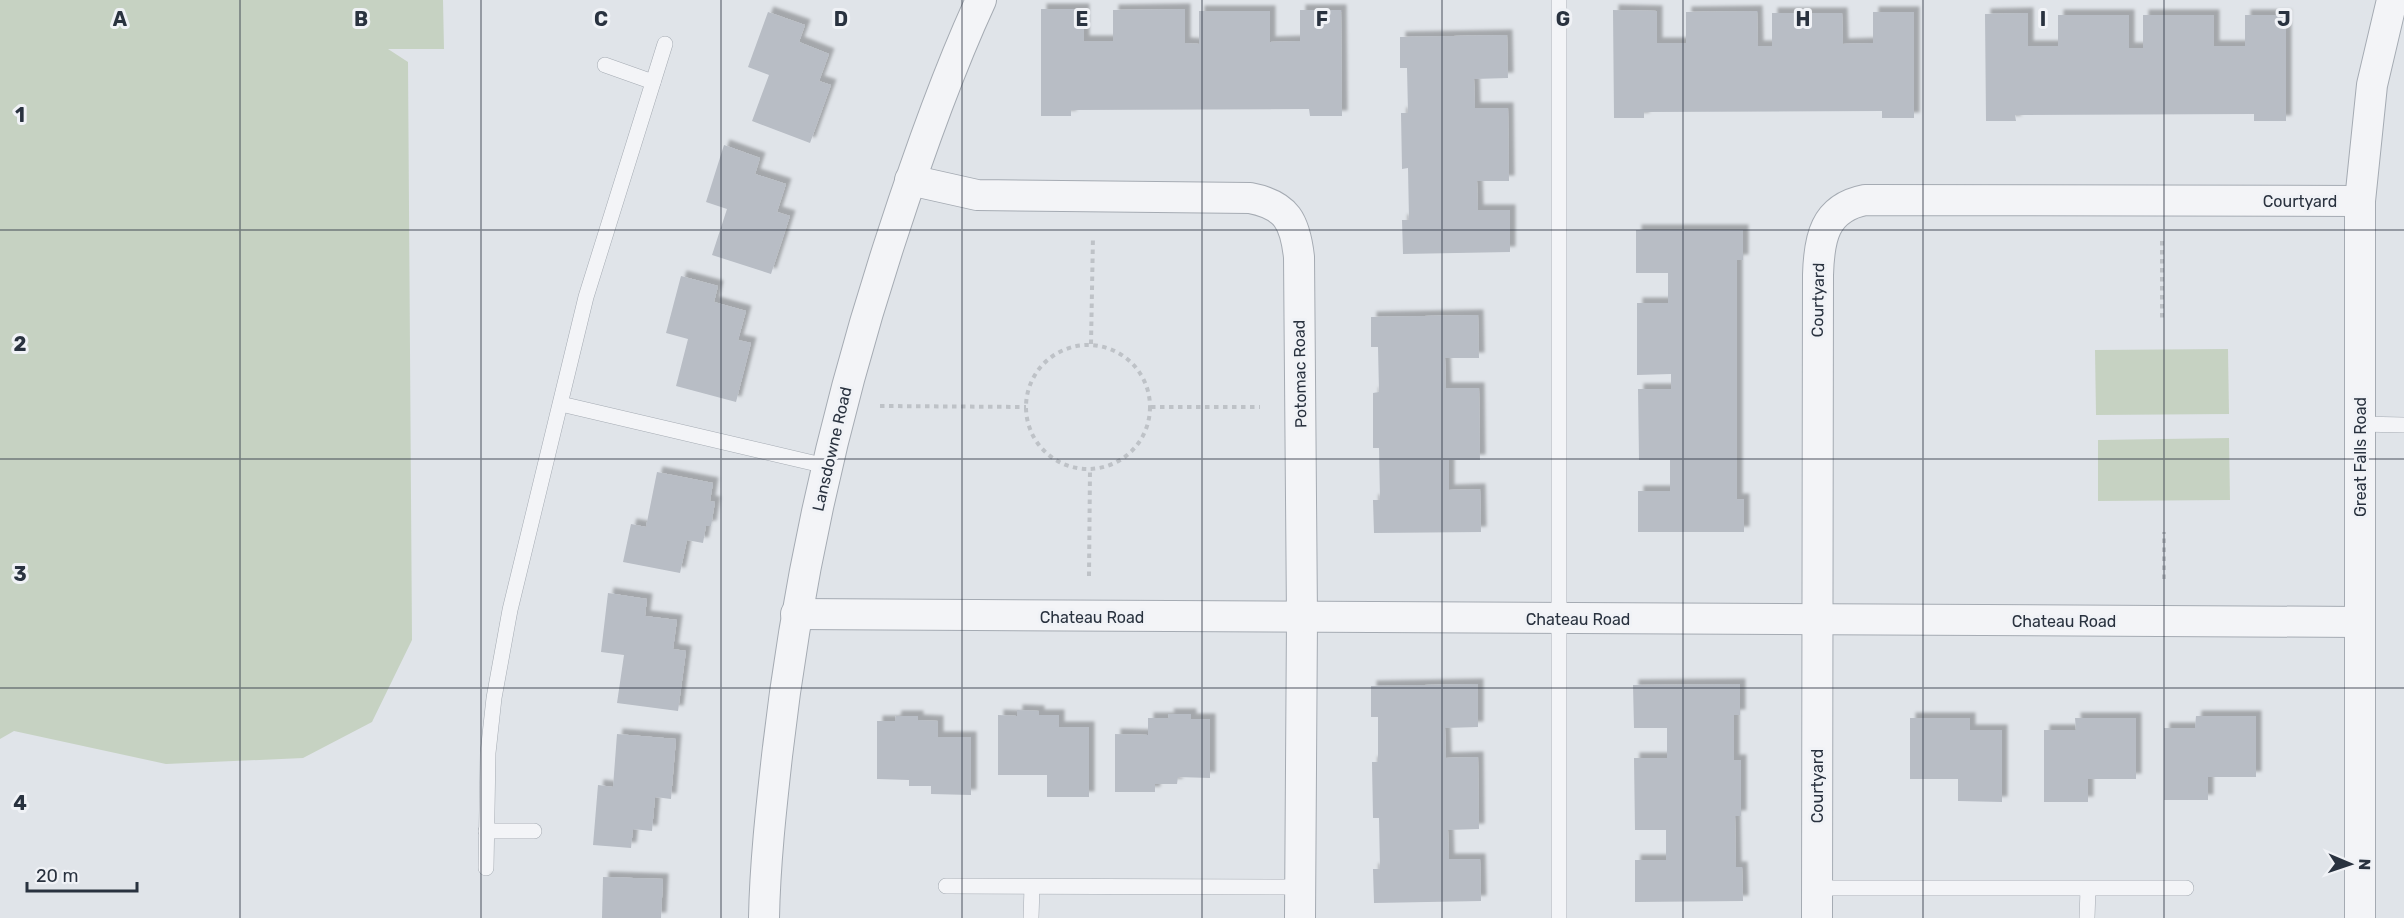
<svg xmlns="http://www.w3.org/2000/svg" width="2404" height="918" viewBox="0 0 2404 918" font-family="Rubik,sans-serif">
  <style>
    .green { fill: #c6d2c2 }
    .building { fill: #b8bdc5; filter: url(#shadow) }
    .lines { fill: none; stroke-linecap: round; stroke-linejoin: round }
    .service-casing { stroke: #a5abb3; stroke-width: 16 }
    .minor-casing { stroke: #a5abb3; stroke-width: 32 }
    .path { stroke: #bec2c7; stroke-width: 4; stroke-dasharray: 4.5 4.5; stroke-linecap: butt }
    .service { stroke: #f3f4f7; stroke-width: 15 }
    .minor { stroke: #f3f4f7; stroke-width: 30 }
    .grid { fill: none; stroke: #29323f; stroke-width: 1.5; stroke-opacity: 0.55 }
    .labels { text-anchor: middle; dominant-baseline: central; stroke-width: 6; stroke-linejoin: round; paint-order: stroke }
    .street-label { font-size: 16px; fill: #29323f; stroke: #f0f2f6 }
    .grid-label { font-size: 20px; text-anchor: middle; font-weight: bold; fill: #29323f; stroke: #f0f2f6; stroke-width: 6; stroke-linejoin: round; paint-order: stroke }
  </style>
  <defs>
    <filter id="shadow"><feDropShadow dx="5.5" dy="-5.5" stdDeviation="1.5" flood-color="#0004"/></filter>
  </defs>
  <rect width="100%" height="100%" fill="#e0e4e9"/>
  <g class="green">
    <path d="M0,0H443L444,49H388L408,62L412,640L372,722L303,758L166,764L14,731L0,739Z"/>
    <path d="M2228,349L2229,414L2096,415L2095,350Z"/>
    <path d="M2229,438L2230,500L2098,501V440Z"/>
  </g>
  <g class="building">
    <path d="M1041,9H1084V41H1113V10L1185,9V43L1199,44V11H1270V42L1300,41V10H1341L1342,116H1310L1309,109L1071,110V116H1041Z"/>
    <path d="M1613,10L1657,11V43H1686V12L1757,11L1758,46H1772V13H1842L1843,44L1873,43V12H1914V118H1882V111L1644,112V118H1614Z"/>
    <path d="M768,12L805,25L799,42L829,54L819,81L831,85L810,143L752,121L769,75L748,67Z"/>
    <path d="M2028,13V46H2058V15H2129V48H2143V15H2214V46H2245V15H2286V121H2254V114L2015,115L2016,121H1986L1985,14Z"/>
    <path d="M1507,35L1508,78L1474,79L1475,108H1508L1509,181H1477L1478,210H1510V252L1403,254L1402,220H1409L1408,168L1402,169L1401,113H1408L1407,68H1400V37Z"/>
    <path d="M724,145L760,158L755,174L786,184L777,212L790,216L771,274L712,255L727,209L706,202Z"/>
    <path d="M1636,230H1743V260H1737V499H1744V532H1638V491H1670V460H1639L1638,389H1671V374L1637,375V303H1668V273H1636Z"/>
    <path d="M681,276L718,286L714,302L746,311L738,340L751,343L736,402L676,386L688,339L666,333Z"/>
    <path d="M1478,315L1479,358H1445L1446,388H1479L1480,460H1449V490L1480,489L1481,532L1374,533L1373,500H1380L1379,448H1373V393L1379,392L1378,347H1371V317Z"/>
    <path d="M657,472L713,483L710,501L715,502L711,526H706L703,543L687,540L680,573L623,562L631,524L646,527Z"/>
    <path d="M608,593L647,599L645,616L677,620L673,649L686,651L678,711L617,703L624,655L601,652Z"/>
    <path d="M1478,684V727L1445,728L1446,758L1478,757L1479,829L1448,830L1449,859H1480L1481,901L1374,903L1373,869H1380L1379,818H1373L1372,762H1378V717H1371V686Z"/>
    <path d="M1740,684V715H1734V760H1741V816H1735L1736,867H1742L1743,901L1635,902V860H1666V830H1635L1634,758H1667V728H1634L1633,685Z"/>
    <path d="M1017,710L1039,711V715H1059V727H1089V797H1047V775H998V715L1017,716Z"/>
    <path d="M1168,714H1191V719H1210V778L1178,777L1177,784H1155V792H1115V734L1148,735V718H1169Z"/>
    <path d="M896,716H918V720L938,721V737H971V795L931,794V786H909V780L877,779V721H895Z"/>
    <path d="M2196,716H2256V777H2208V800H2164V728H2195Z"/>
    <path d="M1910,718H1970V730H2002V802L1958,801V779H1910Z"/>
    <path d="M2075,718H2136V779H2088V802H2044V730H2076Z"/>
    <path d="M617,734L676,739L671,799L655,797L652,831L633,829L631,848L593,845L598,785L613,787Z"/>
    <path d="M603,877L663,879L661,918H602Z"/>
  </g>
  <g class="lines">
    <g class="service-casing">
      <g id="service">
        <path d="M605,65L653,82"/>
        <path d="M561,404L826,466"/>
        <path d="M2360,424L2404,425"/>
        <path d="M486,831H534"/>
        <path d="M486,868L488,753L494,698L510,610L586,297L665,44"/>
        <path d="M946,886L1300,887"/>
        <path d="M1817,888H2186"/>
        <path d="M1031,918L1032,887"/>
        <path d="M1559,918V0"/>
        <path d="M2087,918L2088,889"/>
      </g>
    </g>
    <g class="minor-casing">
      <g id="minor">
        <path d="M910,180L977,195L1250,198C1287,205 1295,222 1299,257L1302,618L1300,918"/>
        <path d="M796,614L2360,622"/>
        <path d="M764,918C765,864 771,810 777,756C797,579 836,406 892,236C918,156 946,76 981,0"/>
        <path d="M1817,918L1818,275C1819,239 1824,208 1865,200L2360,201"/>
        <path d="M2360,918V201L2372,85L2392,0"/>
      </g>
    </g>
    <g class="path">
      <path d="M2162,241V318"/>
      <path d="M1091,344L1093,236"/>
      <circle cx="1088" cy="407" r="62"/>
      <path d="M880,406L1026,407"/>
      <path d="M1151,407H1260"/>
      <path d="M1089,576L1090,469"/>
      <path d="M2164,579V532"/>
    </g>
    <use href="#service" class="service"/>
    <use href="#minor" class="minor"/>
  </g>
  <path class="grid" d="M240,0V918M481,0V918M721,0V918M962,0V918M1202,0V918M1442,0V918M1683,0V918M1923,0V918M2164,0V918M0,230H2404M0,459H2404M0,688H2404"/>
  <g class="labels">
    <g class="street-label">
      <text x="2300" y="201">Courtyard</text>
      <text transform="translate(1818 300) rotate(-89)">Courtyard</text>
      <text transform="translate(1300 374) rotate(-91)">Potomac Road</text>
      <text transform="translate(832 449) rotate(-77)">Lansdowne Road</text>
      <text transform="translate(2360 457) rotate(-90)">Great Falls Road</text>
      <text x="1092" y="617">Chateau Road</text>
      <text x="1578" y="619">Chateau Road</text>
      <text x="2064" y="621">Chateau Road</text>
      <text transform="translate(1817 786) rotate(-90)">Courtyard</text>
    </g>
  </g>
  <g class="grid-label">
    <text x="120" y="26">A</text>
    <text x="361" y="26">B</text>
    <text x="601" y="26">C</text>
    <text x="841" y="26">D</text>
    <text x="1082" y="26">E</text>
    <text x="1322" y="26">F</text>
    <text x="1563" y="26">G</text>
    <text x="1803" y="26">H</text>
    <text x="2043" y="26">I</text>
    <text x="2284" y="26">J</text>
    <text x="20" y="122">1</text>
    <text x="20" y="351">2</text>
    <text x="20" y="581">3</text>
    <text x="20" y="810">4</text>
  </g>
  <g transform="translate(2350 864) rotate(92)" stroke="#f0f2f6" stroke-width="4.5" paint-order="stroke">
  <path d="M0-4.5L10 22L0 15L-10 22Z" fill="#29323f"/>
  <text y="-9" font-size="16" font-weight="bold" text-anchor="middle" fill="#29323f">N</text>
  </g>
  <path d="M27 882v9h110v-9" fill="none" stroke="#29323f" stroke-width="3"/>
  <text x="36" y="882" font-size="18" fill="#29323f" stroke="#f0f2f6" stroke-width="4.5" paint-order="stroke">20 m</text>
</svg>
